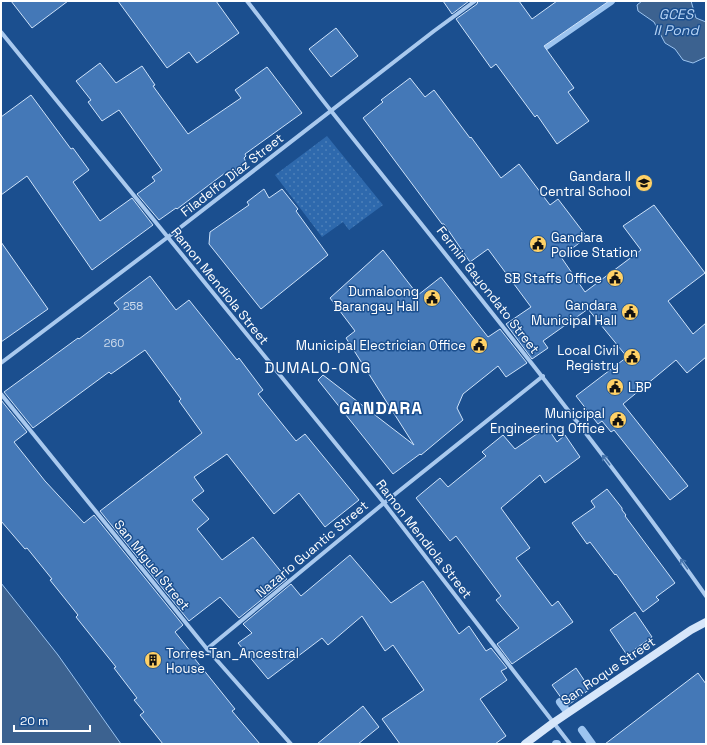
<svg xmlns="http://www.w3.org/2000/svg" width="707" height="745" viewBox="0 0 707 745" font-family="'Space Grotesk',sans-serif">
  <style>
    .garden { fill: url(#garden-dots) }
    .water { fill: #3c6290; stroke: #9cc4f0 }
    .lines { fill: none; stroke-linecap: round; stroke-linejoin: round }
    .stream { stroke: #9cc4f0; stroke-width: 8 }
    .building { fill: #4478b7; stroke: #cfe3fa }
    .street { stroke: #a9c9ee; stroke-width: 4 }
    .secondary { stroke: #d6e6fa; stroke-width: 8 }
    .oneway { stroke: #4674ac }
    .labels { text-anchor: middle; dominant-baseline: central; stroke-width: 3; stroke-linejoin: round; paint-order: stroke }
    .number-label { font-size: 11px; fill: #d0dded }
    .street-label { font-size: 13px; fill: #fff; stroke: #1b4f8f }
    .poi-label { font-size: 13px; fill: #fff; stroke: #1b4f8f; text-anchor: end }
    .water-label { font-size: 14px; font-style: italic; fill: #b5d3f5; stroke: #1b4f8f }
    .quarter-label { font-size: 15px; letter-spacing: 1px; fill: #fff; stroke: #1b4f8f }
    .district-label { font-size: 17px; font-weight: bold; letter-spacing: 1px; fill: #fff; stroke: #1b4f8f }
  </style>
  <defs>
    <pattern id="garden-dots" width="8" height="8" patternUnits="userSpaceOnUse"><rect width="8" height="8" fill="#2e69ad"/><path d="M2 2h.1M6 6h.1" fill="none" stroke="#4d80b9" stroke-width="1.8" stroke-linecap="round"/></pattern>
  </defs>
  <rect width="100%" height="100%" fill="#1b4f8f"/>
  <path class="garden" d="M327,136L383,205L349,230L343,222L322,237L275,175Z"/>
  <g class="water">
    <path d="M642,1H691L696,18L706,22V57L693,63L683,60L675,49L665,43L654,22L638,11L637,5Z"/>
    <path d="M1,583L58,655L121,744H1Z"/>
  </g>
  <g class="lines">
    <g class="stream">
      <path d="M543,48L611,1"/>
      <path d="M560,702L566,710"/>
      <path d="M582,730L592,744"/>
      <path d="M556,744H557"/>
    </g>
  </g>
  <g class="building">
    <path d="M11,1H68L32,28Z"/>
    <path d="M118,1H216L239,33L197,63L189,52L167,68Z"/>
    <path d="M443,1H469L452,14Z"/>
    <path d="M478,1H519L532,19L557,1H609L544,46L574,88L568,92L589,121L557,144L537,115L535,117L496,64L491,68L456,19L477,4Z"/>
    <path d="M336,28L358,56L331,77L309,49Z"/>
    <path d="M100,63L116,83L142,66L155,85L153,86L188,134L241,98L235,90L267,67L302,113L245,154L246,156L244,158L246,162L227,175L225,173L177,209L176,208L159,220L137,194L155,181L152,177L162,170L119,110L102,121L88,102L91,100L76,81Z"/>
    <path d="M410,78L425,97L434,90L470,138L471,137L501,178L519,164L550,205L558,199L587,237L561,257L585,292L641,250L623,226L654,205L705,273L668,301L693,334L706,323V357L687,373L676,360L623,404L688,486L670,500L614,430L611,432L602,421L598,424L576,396L627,357L588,309L543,341L548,348L532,359L506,324L531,307L488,249L470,262L444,224H442L363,118L383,102L381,100Z"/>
    <path d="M31,95L71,149L73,148L89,170L73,182L100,221L132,198L153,225L92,270L27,176L1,195V117Z"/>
    <path d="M264,189L269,198L282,189L298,209L296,211L328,255L261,309L209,244L210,232L249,205L247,202Z"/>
    <path d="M1,242L48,309L1,342Z"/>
    <path d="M383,250L418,295L441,277L488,337L500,329L527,363L506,377L498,366L463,394L457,408L463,420L421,455L420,454L393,474L318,380L323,375L414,445L346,338L355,331L330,298Z"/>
    <path d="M150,276L176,310L189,300L237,360L239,358L263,390L258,394L296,441L305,434L359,500L325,527L299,493L274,514L227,454L194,477L204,491L192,500L209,519L197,529L222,560L253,537L287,579L239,618L220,597L189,621L100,511L202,433L179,401L181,399L145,350L111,374L109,372L33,428L4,392L78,338L79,339L119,309L114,303Z"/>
    <path d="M1,400L27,432L14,442L45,481L84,523L94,515L183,625L175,632L191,652L190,653L235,709L232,711L260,744H163L140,715L144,712L134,700L137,698L114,668L116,667L76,617L78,615L50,580L52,579L27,548L25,549L1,521Z"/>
    <path d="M547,427L557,442L565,435L580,457L545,483L540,475L501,508L530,548L516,558L552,606L558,601L573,622L512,664L497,644L519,628L496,600L501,596L456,536L450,541L416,498L440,478L448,487L486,456L482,452L503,435L515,449Z"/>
    <path d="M607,489L622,508V510L626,515L625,516L675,583L656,597L659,600L643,612L616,574L615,575L590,542L587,544L572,523L595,507L591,501Z"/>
    <path d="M350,555L391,603L423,581L459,634L469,626L486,651L491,648L507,668L501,671L507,680L480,699L506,736L495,744H400L382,719L424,690L393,645L385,651L362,616L328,645L322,638L268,679L238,643L252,633L243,624L291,584L301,596Z"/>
    <path d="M635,612L652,637L627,655L610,630Z"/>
    <path d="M576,668L590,689L567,706L552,685Z"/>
    <path d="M698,673L706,684V744H605Z"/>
    <path d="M363,706L379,727L358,744H317Z"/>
  </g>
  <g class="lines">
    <g class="street">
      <path d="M247,1C276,38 303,76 332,112C459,272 588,429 706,596"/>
      <path d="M1,32L384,503L570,744"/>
      <path d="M1,363L168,237L434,31L475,1"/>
      <path d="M1,394L207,649L291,744"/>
      <path d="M207,649L384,503L543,376"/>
    </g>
    <path class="secondary" d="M525,744L553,723L691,630L706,622"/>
  </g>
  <defs><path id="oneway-shaft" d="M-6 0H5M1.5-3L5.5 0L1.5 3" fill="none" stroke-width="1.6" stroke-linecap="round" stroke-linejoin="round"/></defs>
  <g class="oneway">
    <use href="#oneway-shaft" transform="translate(606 460) rotate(-127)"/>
    <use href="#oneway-shaft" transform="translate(684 564) rotate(-125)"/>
  </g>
  <defs>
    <g id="school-disc" transform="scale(0.9)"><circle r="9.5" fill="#ffd166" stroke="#1b4f8f"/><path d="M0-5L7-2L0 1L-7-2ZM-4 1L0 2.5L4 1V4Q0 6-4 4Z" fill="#111"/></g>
    <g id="civic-disc" transform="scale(0.9)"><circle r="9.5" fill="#ffd166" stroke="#1b4f8f"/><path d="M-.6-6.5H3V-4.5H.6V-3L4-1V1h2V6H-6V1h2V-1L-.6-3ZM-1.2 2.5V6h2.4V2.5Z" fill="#111"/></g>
    <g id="building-disc" transform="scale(0.9)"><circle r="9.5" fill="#ffd166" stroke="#1b4f8f"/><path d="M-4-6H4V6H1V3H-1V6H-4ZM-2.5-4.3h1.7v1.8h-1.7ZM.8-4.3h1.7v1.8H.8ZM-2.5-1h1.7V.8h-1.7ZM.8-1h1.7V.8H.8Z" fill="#111"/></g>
  </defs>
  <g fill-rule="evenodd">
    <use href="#school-disc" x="644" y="183"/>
    <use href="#civic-disc" x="538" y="244"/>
    <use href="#civic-disc" x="615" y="278"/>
    <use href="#civic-disc" x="432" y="298"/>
    <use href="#civic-disc" x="630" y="312"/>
    <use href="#civic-disc" x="479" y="345"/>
    <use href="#civic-disc" x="632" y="357"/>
    <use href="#civic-disc" x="615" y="387"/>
    <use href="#civic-disc" x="618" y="420"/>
    <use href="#building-disc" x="153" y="660"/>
  </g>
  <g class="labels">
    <g class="number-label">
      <text x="133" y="306">258</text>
      <text x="114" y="343">260</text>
    </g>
    <g class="street-label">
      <text transform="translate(232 175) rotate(-38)">Filadelfo Diaz Street</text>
      <text transform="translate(220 286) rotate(51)">Ramon Mendiola Street</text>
      <text transform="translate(488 290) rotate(52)">Fermin Gayondato Street</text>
      <text transform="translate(424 539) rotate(52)">Ramon Mendiola Street</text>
      <text transform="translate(312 549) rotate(-40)">Nazario Guantic Street</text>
      <text transform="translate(152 565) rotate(51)">San Miguel Street</text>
      <text transform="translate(608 671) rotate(-34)">San Roque Street</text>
    </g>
    <g class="poi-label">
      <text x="631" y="176">Gandara II<tspan x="631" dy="15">Central School</tspan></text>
      <text x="551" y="237" text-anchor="start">Gandara<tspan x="551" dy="15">Police Station</tspan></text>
      <text x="602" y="278">SB Staffs Office</text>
      <text x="419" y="291">Dumaloong<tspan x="419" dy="15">Barangay Hall</tspan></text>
      <text x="617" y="305">Gandara<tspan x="617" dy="15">Municipal Hall</tspan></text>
      <text x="466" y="345">Municipal Electrician Office</text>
      <text x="619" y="350">Local Civil<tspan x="619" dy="15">Registry</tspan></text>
      <text x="628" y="387" text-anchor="start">LBP</text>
      <text x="605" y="413">Municipal<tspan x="605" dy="15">Engineering Office</tspan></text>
      <text x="166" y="653" text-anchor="start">Torres-Tan_Ancestral<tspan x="166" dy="15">House</tspan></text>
    </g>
    <g class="water-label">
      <text x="676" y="14">GCES<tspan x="676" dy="16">II Pond</tspan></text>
    </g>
    <g class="quarter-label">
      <text x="318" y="367">DUMALO-ONG</text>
    </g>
    <g class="district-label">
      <text x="381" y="408">GANDARA</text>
    </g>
  </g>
  <rect width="707" height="745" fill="none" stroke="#ffffff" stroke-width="4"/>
  <path d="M14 725v6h76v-6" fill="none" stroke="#ffffff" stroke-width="2"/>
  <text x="20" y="725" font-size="12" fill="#ffffff" stroke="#1b4f8f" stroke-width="3" paint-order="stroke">20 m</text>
</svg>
